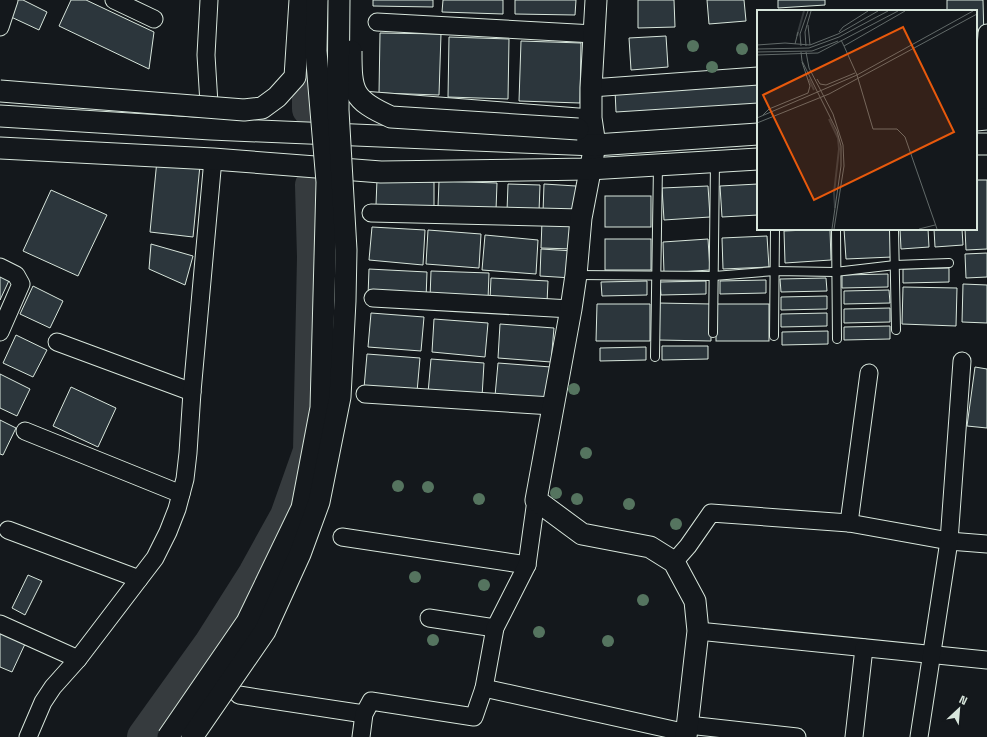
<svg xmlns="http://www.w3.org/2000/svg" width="987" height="737" viewBox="0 0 987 737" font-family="'Space Grotesk',sans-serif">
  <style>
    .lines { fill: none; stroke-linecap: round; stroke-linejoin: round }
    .river { stroke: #363b3e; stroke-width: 34 }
    .building { fill: #2c363c; stroke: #d8e6dc }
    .service-casing { stroke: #d8e6dc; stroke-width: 10 }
    .minor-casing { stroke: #d8e6dc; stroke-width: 19 }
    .tertiary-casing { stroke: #d8e6dc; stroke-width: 23 }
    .service { stroke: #14181c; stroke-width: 8 }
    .minor { stroke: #14181c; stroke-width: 17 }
    .tertiary { stroke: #14181c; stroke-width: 21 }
    .tertiary-bridge-casing { stroke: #d8e6dc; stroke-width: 23; stroke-linecap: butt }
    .tertiary-bridge { stroke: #14181c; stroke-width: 21 }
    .tree { fill: #55745f }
    .inset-river { fill: none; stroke: #363b3e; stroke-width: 2 }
    .inset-road { fill: none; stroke: #626a69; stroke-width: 1 }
    .view { fill: #e8590c; fill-opacity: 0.15; stroke: #e8590c; stroke-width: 2 }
    .inset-edge { fill: none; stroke: #d8e6dc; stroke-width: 2 }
  </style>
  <rect width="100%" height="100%" fill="#14181c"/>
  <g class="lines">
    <g class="river">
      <path d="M309,109V45"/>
      <path d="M144,737L210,645L255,574L287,516L310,451L314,257L312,185"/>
    </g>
  </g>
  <g class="building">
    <path d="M17,0H23L47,12L39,30L9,16Z"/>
    <path d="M71,0H86L154,32L149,69L59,26Z"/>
    <path d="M373,0H433V7L373,6Z"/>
    <path d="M443,0H503V14L442,12Z"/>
    <path d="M515,0H576L575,15L515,14Z"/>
    <path d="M638,0H674L675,27L638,28Z"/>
    <path d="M707,0H744L746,21L709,24Z"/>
    <path d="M778,0H825V5L778,8Z"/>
    <path d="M947,0H983L984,39H976V11H947Z"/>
    <path d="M380,33L441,34L439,95L379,93Z"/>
    <path d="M666,36L668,67L631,70L629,38Z"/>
    <path d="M449,37L509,39L508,99L448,97Z"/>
    <path d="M521,41L581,43L580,103L519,101Z"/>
    <path d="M758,80V103L616,112L615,90Z"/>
    <path d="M157,160L200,165L193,237L150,232Z"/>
    <path d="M377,179L434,182V208L376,205Z"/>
    <path d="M976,180H987V249L966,250L965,229H976Z"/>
    <path d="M439,181L497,183L496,210L438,207Z"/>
    <path d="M508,184L540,185L539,212L507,211Z"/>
    <path d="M544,184L576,186L575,213L543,212Z"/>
    <path d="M758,184V215L722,217L720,186Z"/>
    <path d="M708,186L710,217L664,220L662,188Z"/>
    <path d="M51,190L107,215L78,276L23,251Z"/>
    <rect x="605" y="196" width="46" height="31"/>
    <path d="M542,221L575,222L573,249L541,248Z"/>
    <path d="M372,227L425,230L423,265L369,260Z"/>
    <path d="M830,229L831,260L785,263L784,231Z"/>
    <path d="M844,229H890L892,257L846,259Z"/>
    <path d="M900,229H928L929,247L901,249Z"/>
    <path d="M934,229H962L963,245L935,247Z"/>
    <path d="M428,230L481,234L479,268L426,264Z"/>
    <path d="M485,235L538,240L536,274L482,270Z"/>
    <path d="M767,236L769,267L723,269L722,238Z"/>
    <rect x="605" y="239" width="46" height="31"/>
    <path d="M708,239L710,270L664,273L663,242Z"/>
    <path d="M151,244L193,256L185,285L149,269Z"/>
    <path d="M541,249L574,251L572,278L540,276Z"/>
    <path d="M987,253V277L966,278L965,254Z"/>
    <path d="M0,268L12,274L0,300Z"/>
    <path d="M949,268V282L903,283V269Z"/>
    <path d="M369,269L427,272L426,299L368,296Z"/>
    <path d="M431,271L489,273L488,300L430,298Z"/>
    <path d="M888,274V287L842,288V275Z"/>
    <path d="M491,278L548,281L547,303L490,300Z"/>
    <path d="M826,278L827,291L781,292L780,279Z"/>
    <path d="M766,280V293L720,294V281Z"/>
    <path d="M647,281V295L602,296L601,282Z"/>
    <path d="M706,281V294L661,295L660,282Z"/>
    <path d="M963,284L987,285V323L962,322Z"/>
    <path d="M33,286L63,301L50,328L20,314Z"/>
    <path d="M903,287L957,288L956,326L902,324Z"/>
    <path d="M889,290L890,303L844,304V291Z"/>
    <path d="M827,296V309L781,310V297Z"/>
    <path d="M658,303L711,304V341L658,340Z"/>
    <path d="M597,304H650V341H596Z"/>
    <rect x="716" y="304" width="53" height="37"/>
    <path d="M890,308V322L844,323V309Z"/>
    <path d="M371,313L424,317L421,351L368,347Z"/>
    <path d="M827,313V326L781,327V314Z"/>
    <path d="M434,319L488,323L485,357L432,352Z"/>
    <path d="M500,324L554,328L551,362L498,358Z"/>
    <path d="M890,326V339L844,340V327Z"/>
    <path d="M828,331V344L782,345V332Z"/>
    <path d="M16,335L47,350L33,377L3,363Z"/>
    <path d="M662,346H708V359L662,360Z"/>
    <path d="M646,347V360L600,361V348Z"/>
    <path d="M367,354L420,358L417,392L364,388Z"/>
    <path d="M431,359L484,363L482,397L428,393Z"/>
    <path d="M498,363L551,367L549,401L495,396Z"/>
    <path d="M975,367L987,369V428L967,426Z"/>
    <path d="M0,374L30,389L17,416L0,408Z"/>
    <path d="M71,387L116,408L98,447L53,426Z"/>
    <path d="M0,420L16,428L3,455L0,454Z"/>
    <path d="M28,575L42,581L25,615L12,608Z"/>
    <path d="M0,633L25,644L12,672L0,667Z"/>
  </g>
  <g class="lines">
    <g class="service-casing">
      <g id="service">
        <path d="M836,229L837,339"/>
        <path d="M894,229L896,330"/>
        <path d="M576,275L714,276L775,271L835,272L895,265L949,263"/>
        <path d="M713,333L715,162"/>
        <path d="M774,336L775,229"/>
        <path d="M655,357L658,165"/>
      </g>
    </g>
    <g class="minor-casing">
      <g id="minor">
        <path d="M114,0L154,19"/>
        <path d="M209,0L206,55L210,120"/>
        <path d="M377,22L594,34"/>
        <path d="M0,27L9,0"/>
        <path d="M591,88L758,76"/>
        <path d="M362,100L591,118"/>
        <path d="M981,120L987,33"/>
        <path d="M371,213L581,218"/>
        <path d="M0,267L16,275L21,284L0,332"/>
        <path d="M373,298L571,309"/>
        <path d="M57,342L192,392"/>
        <path d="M365,394L552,406"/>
        <path d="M25,431L181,494"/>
        <path d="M849,523L869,373"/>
        <path d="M8,530L139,579"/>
        <path d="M342,537L527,565"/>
        <path d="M674,562L688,546L711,513L849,523L949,541L987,544"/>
        <path d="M429,618L495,628"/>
        <path d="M0,624L78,659"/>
        <path d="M698,631L987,660"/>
        <path d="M484,688L687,733"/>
        <path d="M239,695L364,714"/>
        <path d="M688,725L797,737"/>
        <path d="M28,737L43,702L53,687L78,659L155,558L168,532L177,509L185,479L188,453L192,392L213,159"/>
        <path d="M361,737L364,714L371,701L474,717L484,688L495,628L527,565L536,500"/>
        <path d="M854,737L864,648"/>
        <path d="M919,737L949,541L962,361"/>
      </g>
    </g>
    <g class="tertiary-casing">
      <g id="tertiary">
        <path d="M596,0L591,88V118L595,145L581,218L576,275L571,309L536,500L582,534L650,547L674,562L695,601L698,631L686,737"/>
        <path d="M0,116L211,129L595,145L758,134"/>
        <path d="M976,120L987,119"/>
        <path d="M976,144H987"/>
        <path d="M0,148L213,159L381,172L589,169L758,159"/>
      </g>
    </g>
    <use href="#service" class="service"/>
    <use href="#minor" class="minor"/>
    <use href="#tertiary" class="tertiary"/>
    <g class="tertiary-bridge-casing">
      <g id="tertiary-bridge">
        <path d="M351,51C351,91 352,100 391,117L578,129"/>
        <path d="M0,91L244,110L262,108L277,97L295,77L300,0"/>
        <path d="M168,737L247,622L302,508L321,408L327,182L316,51L317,0"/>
        <path d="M192,737L265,631L300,554L319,502L340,397L345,301L346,250L338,110L339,0"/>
      </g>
    </g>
    <use href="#tertiary-bridge" class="tertiary-bridge"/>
  </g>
  <g class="tree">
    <circle cx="693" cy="46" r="6"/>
    <circle cx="742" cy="49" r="6"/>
    <circle cx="712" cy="67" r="6"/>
    <circle cx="574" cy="389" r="6"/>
    <circle cx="586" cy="453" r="6"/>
    <circle cx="398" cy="486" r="6"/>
    <circle cx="428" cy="487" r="6"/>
    <circle cx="556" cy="493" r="6"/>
    <circle cx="479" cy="499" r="6"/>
    <circle cx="577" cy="499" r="6"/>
    <circle cx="629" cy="504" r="6"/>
    <circle cx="676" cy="524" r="6"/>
    <circle cx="415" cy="577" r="6"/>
    <circle cx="484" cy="585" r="6"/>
    <circle cx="643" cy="600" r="6"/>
    <circle cx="539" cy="632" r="6"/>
    <circle cx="433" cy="640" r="6"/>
    <circle cx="608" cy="641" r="6"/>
  </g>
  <g transform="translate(757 10)">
    <rect width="220" height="220" fill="#14181c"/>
    <path class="inset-river" d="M40,26L47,1M52,69L57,80M72,109L81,128L82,139L77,183L78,198"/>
    <path class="inset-road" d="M51,15L53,35M82,22L86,17L111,1M84,30L87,36L148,1M38,34L41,22M0,35L28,33L53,35L81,24L121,1M44,36L43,24L51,1M49,36L48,22L54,1M87,36L100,65L116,119H140L148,127L180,219M0,39L52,38L82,27L131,1M0,42L55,41L81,31M44,42L45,51L80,121L84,136V156L75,219M49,42L52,58L76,104L86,135L87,156L77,219M0,45L61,43L141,1M60,69L63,74L69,75L98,63M6,105L12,99L51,83L53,76L45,52M0,108L100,65L216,1M0,113L72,84L220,4M162,219L178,215"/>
    <path class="view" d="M146,17L197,122L57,190L6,85Z"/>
    <rect width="220" height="220" class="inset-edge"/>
  </g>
  <g transform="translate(959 709) rotate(26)" stroke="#14181c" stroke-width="3" paint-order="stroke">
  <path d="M0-3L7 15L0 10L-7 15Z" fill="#d8e6dc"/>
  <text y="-6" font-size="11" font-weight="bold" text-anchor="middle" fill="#d8e6dc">N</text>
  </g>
</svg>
